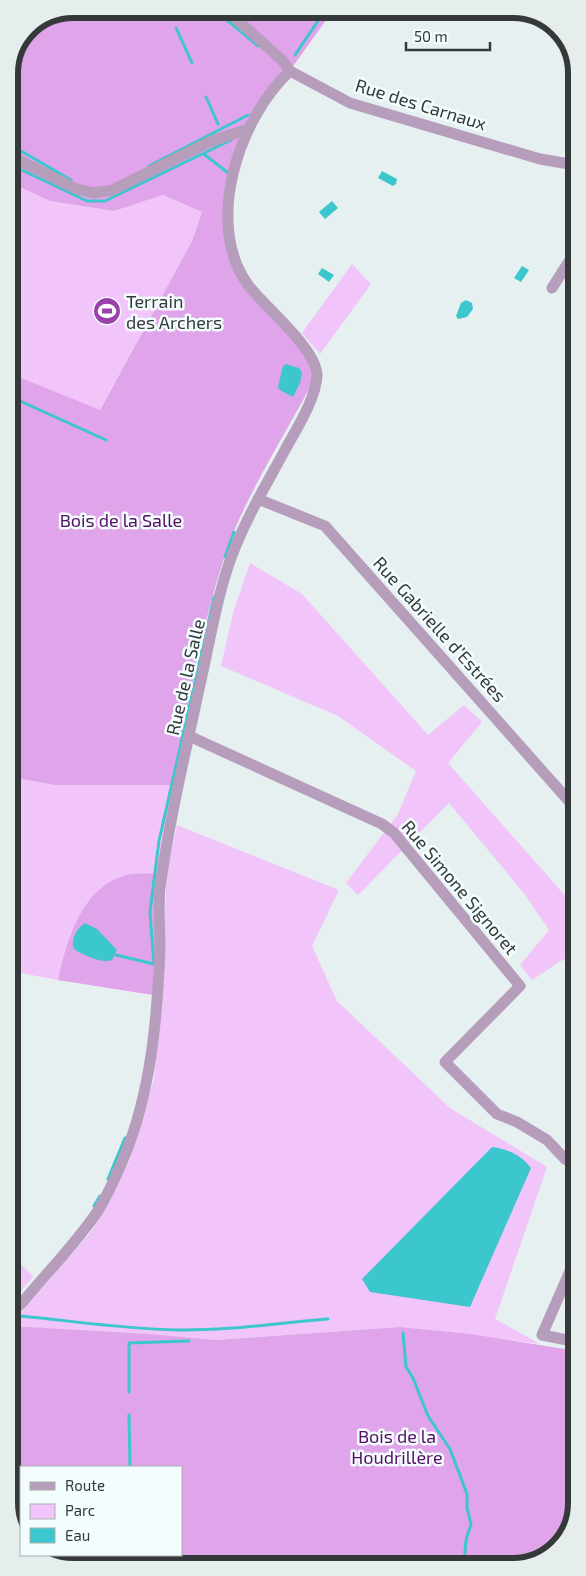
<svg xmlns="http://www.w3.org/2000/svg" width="586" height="1576" viewBox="0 0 586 1576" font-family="'Exo 2',sans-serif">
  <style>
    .green { fill: #f1c5fa }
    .forest { fill: #dfa4ea }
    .water { fill: #3cc6cd }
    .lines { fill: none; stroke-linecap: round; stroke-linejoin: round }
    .stream { stroke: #3cc6cd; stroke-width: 3 }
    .street { stroke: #b69dbb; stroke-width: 11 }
    .labels { text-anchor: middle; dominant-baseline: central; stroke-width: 5; stroke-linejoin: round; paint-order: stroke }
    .street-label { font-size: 18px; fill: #363939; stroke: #f4fdfd }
    .poi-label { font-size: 18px; fill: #363939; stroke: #f4fdfd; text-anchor: start }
    .park-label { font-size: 18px; fill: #560e63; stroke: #f4fdfd }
    .rim { fill: none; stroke: #363939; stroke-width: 6 }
  </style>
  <rect width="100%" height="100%" fill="#e6f0f0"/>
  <g class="green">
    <path d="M9,182L50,201L114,211L163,195L202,212L192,241L99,411L9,373Z"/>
    <path d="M352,264L371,284L320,354L302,333Z"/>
    <path d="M250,563L302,594L428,735L464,705L482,722L448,763L576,908V972L564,959L532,980L520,965L549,930L523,892L449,803L358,895L346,883L398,814L416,771L338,716L221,666L233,613Z"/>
    <path d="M10,777L55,785H172L157,873L128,875L72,931L58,980L10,971Z"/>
    <path d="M177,825L339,890L312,946L337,1001L450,1108L547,1167L495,1319L540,1344L400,1327L216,1340L11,1326V1324L91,1232L129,1162L154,1079L161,1006L167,871Z"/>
    <path d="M11,1261L22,1265L33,1277L11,1302Z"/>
  </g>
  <g class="forest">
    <path d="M73,9H334L248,129L231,186L235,263L311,355L317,374C290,426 257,477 234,531C203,609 190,703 172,785H55L10,777L9,373L100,410L192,241L202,212L163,195L114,211L50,201L9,182V69L28,27Z"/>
    <path d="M157,873L153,995L58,980C67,940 81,888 126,875C135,873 147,874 157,873Z"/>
    <path d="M11,1326L148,1334L216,1340L400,1327L470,1334L577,1351V1504L564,1542L530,1565L68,1567L38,1555H181V1467H21V1537L11,1520Z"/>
  </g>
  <g class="water">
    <path d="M382,171L397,179L396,184L393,186L378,178Z"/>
    <path d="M332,201L338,208L325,219L319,212Z"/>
    <path d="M522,266L529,270L521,282L514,278Z"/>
    <path d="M322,268L334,275L329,282L318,274Z"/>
    <path d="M466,300L472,303L473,309L467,317L458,319L456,316L461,303Z"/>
    <path d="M286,364L299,368L302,372L300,383L293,397L280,390L278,387L283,366Z"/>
    <path d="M85,923L97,929L117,950L112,960C102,964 83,955 74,949C70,940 77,928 85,923Z"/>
    <path d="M492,1147C507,1149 522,1155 531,1168L470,1307L370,1292L362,1279Z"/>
  </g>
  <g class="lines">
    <g class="stream">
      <path d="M214,9L258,46"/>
      <path d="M176,28L192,63"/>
      <path d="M295,55L326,9"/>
      <path d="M206,97L218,124"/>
      <path d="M9,144L71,180"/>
      <path d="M204,154L228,173"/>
      <path d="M9,164L87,201H105L231,140"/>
      <path d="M149,166L248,115"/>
      <path d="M9,396L106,440"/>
      <path d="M225,557L234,532"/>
      <path d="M116,955L154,964L150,912L159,841L214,597"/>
      <path d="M108,1179L125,1138"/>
      <path d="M94,1206L100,1196"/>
      <path d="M21,1316C73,1321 124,1329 176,1330C227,1331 277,1323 328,1319"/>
      <path d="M403,1333L406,1367L413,1378L428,1416L450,1449L467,1494V1508L471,1524L466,1540L464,1565"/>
      <path d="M129,1392V1343L189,1341"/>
      <path d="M129,1415L130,1467"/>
      <path d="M119,1567L121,1555"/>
    </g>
    <g class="street">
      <path d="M225,9L283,61L290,71L350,103L540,159L575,165"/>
      <path d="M9,155L74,188L93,193L113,190L209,142L248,129"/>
      <path d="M552,288L575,252"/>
      <path d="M258,499L325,526L576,809"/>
      <path d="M189,736L382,824L394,833L520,986L445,1062L497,1114L517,1122L547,1140L565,1159L577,1165"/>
      <path d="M577,1255L542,1335L577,1342"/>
      <path d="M11,1313L22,1303C47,1272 78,1242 99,1209C108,1194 116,1176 123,1160C151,1093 157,1021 160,949C160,929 158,908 160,888C169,821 185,755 199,689C209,647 216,599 231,558C245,520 266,485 285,450C296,430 316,398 317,376C318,350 265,307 249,286C203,225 239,118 290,71"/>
    </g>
  </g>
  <defs>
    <g id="stadium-disc" transform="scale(1.4375)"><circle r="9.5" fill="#9b41ac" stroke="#f4fdfd"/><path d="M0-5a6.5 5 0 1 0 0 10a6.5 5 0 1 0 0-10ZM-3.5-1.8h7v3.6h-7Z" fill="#fff"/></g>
  </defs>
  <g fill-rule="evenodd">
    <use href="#stadium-disc" x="107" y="311"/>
  </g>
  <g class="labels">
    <g class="street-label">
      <text transform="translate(421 104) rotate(17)">Rue des Carnaux</text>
      <text transform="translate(440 629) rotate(48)">Rue Gabrielle d’Estrées</text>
      <text transform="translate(185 677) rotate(-77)">Rue de la Salle</text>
      <text transform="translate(460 887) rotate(50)">Rue Simone Signoret</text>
    </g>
    <g class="poi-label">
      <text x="126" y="301">Terrain<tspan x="126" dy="21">des Archers</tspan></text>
    </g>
    <g class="park-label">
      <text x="121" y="520">Bois de la Salle</text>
      <text x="397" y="1436">Bois de la<tspan x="397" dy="21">Houdrillère</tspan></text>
    </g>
  </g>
  <path d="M0 0H586V1576H0ZM73 18H513A55 55 0 0 1 568 73V1503A55 55 0 0 1 513 1558H73A55 55 0 0 1 18 1503V73A55 55 0 0 1 73 18Z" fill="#e5eded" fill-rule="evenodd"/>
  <path class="rim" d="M73 18H513A55 55 0 0 1 568 73V1503A55 55 0 0 1 513 1558H73A55 55 0 0 1 18 1503V73A55 55 0 0 1 73 18Z"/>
  <rect x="20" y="1466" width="162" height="90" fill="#f4fdfd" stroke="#a8afaf"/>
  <rect x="30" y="1482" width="25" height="8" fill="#b69dbb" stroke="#a8afaf"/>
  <text x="65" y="1491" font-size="15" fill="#363939">Route</text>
  <rect x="30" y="1504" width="25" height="15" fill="#f1c5fa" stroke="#a8afaf"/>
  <text x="65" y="1516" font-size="15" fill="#363939">Parc</text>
  <rect x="30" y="1528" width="25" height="15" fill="#3cc6cd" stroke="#a8afaf"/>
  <text x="65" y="1541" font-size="15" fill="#363939">Eau</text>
  <path d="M406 42v8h84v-8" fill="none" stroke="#363939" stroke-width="2.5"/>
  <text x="414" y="42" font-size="15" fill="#363939" stroke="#f4fdfd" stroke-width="4" paint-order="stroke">50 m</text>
</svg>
